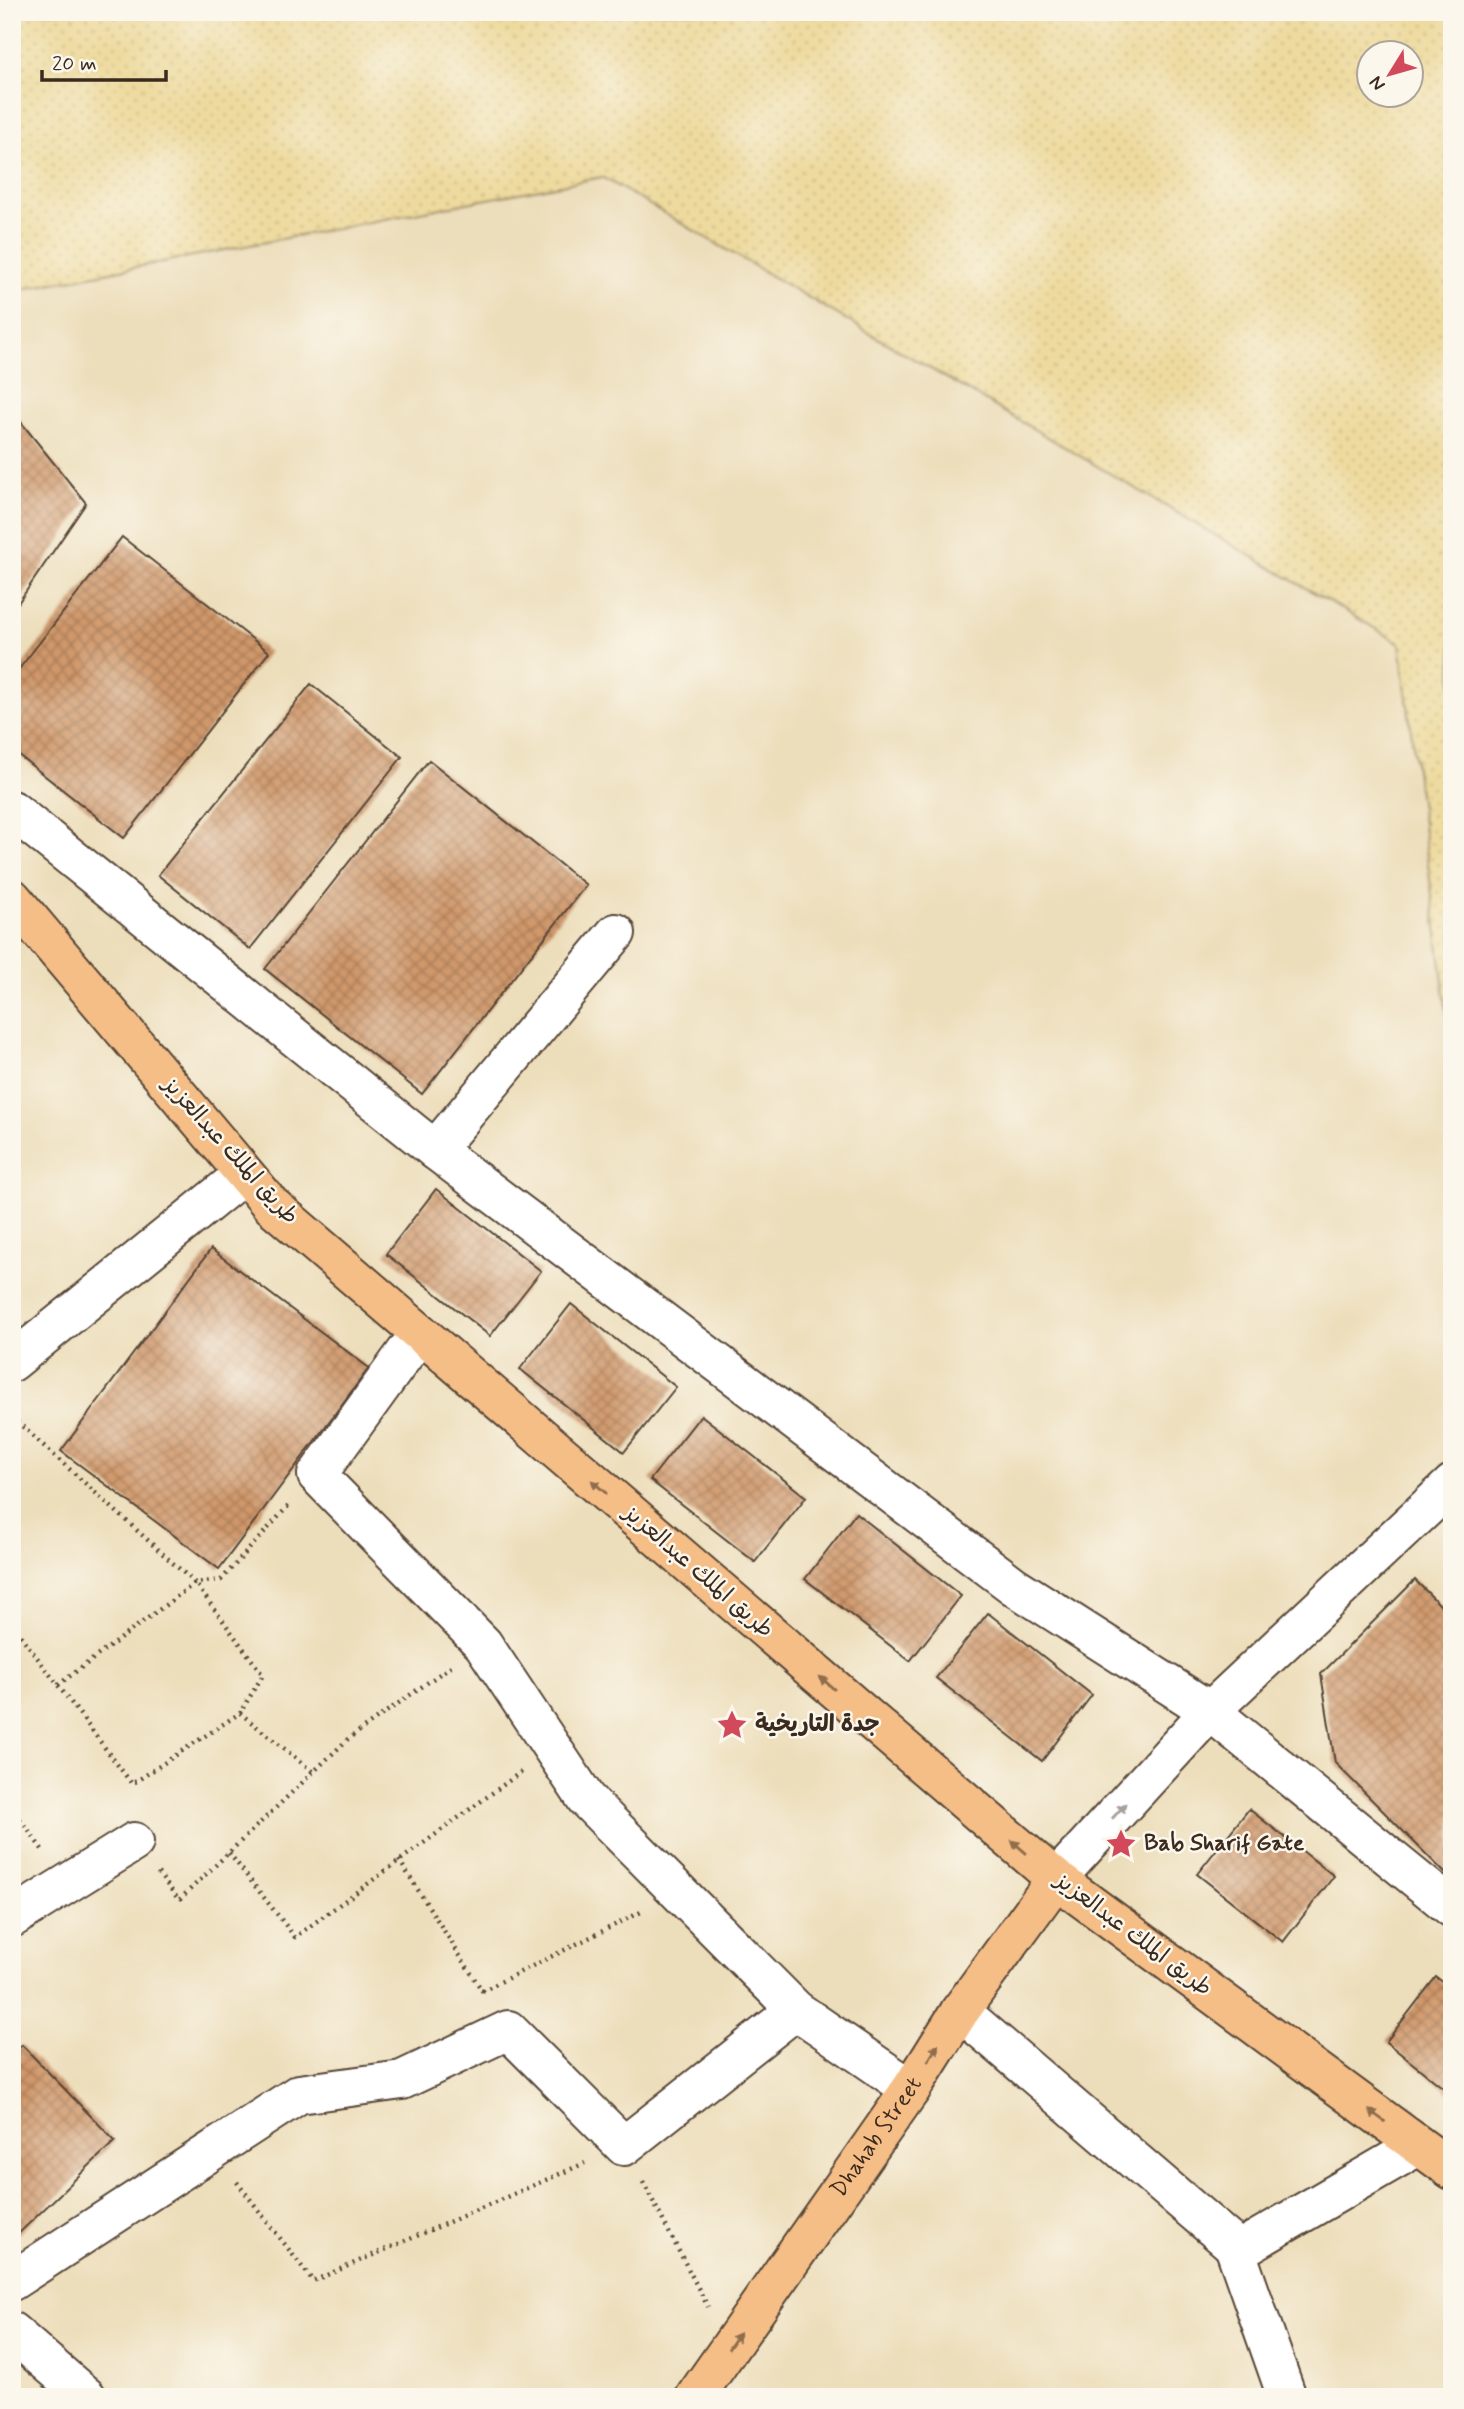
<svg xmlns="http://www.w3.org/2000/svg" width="1464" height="2409" viewBox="0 0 1464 2409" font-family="Mynerve,'Playpen Sans Arabic',sans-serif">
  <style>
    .sand { fill: url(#sand-dots); stroke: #94825e; stroke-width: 2; fill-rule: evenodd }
    .building { fill: url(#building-cross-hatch) }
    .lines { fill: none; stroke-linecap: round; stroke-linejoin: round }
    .minor-casing { stroke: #564536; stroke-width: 42 }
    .major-casing { stroke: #564536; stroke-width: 42 }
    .path { stroke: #564536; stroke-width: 4.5; stroke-dasharray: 2 5; stroke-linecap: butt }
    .minor { stroke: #fff; stroke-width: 38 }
    .major { stroke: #f6be87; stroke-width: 38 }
    .oneway { fill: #8f6d4d }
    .oneway2 { fill: #a79f9a }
    .labels { text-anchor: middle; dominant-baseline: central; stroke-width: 5; stroke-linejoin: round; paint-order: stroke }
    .street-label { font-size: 23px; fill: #3b2a1e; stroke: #fbf7ec }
    .poi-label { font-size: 23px; font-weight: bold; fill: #3b2a1e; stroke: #fbf7ec; text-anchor: start }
  </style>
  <defs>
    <pattern id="sand-dots" width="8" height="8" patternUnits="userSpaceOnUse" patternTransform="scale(1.75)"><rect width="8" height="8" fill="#eeda9e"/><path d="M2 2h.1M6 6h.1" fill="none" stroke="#cdbb88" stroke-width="1.8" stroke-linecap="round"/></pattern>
    <pattern id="building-cross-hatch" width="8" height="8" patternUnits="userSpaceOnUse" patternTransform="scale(1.75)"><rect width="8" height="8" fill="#d0986b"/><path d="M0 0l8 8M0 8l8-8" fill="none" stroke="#aa7c57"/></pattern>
  </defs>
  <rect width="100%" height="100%" fill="#fbf7ec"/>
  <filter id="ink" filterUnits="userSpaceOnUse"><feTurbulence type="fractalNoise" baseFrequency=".0143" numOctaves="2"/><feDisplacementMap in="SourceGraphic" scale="14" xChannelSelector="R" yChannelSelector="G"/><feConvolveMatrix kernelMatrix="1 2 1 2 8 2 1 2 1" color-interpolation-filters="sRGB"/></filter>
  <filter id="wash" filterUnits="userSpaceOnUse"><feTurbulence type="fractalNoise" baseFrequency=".00686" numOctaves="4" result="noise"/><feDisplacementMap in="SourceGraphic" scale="28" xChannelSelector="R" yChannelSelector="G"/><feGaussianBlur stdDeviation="1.57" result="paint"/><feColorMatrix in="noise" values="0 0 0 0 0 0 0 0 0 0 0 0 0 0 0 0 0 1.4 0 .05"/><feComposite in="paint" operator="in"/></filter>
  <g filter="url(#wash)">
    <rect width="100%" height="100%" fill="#eddebb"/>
    <path class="sand" d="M12,12H1452V1053L1400,643L602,177L12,291ZM1370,52H1412V94H1370Z"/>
    <g id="blocks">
      <g class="building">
        <path d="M12,411L86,503L12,612Z"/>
        <path d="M122,537L269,652L124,838L12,750V678Z"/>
        <path d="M311,684L402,757L250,949L158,875Z"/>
        <path d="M429,760L586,885L422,1094L265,969Z"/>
        <path d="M436,1189L541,1271L490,1336L386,1254Z"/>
        <path d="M211,1249L369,1368L219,1569L61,1451Z"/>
        <path d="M571,1304L676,1387L624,1452L520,1369Z"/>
        <path d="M701,1415L806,1497L755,1562L650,1480Z"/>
        <path d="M856,1513L961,1596L910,1661L805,1579Z"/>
        <path d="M1415,1580L1452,1617V1880L1335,1763L1321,1674Z"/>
        <path d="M988,1613L1092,1695L1042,1761L936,1678Z"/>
        <path d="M1249,1809L1334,1876L1283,1942L1197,1874Z"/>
        <path d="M1436,1977L1452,1989V2095L1386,2042Z"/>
        <path d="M22,2045L115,2141L12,2240V2054Z"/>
      </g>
    </g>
  </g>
  <g filter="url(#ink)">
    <use href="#blocks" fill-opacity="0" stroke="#564536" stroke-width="2"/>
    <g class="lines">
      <g class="minor-casing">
        <g id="minor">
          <path d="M12,810L435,1150L1014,1586L1210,1711L1452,1908"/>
          <path d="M435,1150L616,933"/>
          <path d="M420,1333L317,1475L483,1644L586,1799L796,2010L911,2089"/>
          <path d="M12,1362L244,1174"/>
          <path d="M1056,1879L1210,1711L1452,1484"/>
          <path d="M12,1918L134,1842"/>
          <path d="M960,2011L1239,2250L1418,2146"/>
          <path d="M1234,2246L1287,2397"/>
          <path d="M12,2281L299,2094L402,2080L508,2030L624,2146L796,2010"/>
          <path d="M12,2332L87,2397"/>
        </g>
      </g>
      <g class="major-casing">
        <g id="major">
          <path d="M12,898L271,1205L1056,1879L1452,2170"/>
          <path id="s1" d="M695,2397L911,2089L960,2011L1056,1879"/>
        </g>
      </g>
      <g class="path">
        <path d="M12,1417L195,1583L221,1580L291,1503"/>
        <path d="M12,1624L132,1784L240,1713L313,1772"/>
        <path d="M58,1685L195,1583L263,1675L240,1713"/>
        <path d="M12,1808L44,1852"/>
        <path d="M229,1853L295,1937L521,1772"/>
        <path d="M399,1860L483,1992"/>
        <path d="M158,1873L179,1900L348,1739L451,1666"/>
        <path d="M482,1991L641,1912"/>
        <path d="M237,2182L313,2281L585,2163"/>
        <path d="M643,2182L708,2307"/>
      </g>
      <use href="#minor" class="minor"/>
      <use href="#major" class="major"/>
    </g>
    <defs><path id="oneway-solid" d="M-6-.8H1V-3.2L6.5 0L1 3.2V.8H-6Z" transform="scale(1.75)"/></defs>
    <g class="oneway">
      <use href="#oneway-solid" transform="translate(599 1487) rotate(-139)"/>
      <use href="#oneway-solid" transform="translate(827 1683) rotate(-139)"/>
      <use href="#oneway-solid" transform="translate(1019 1847) rotate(-139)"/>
      <use href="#oneway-solid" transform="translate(933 2053) rotate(-58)"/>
      <use href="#oneway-solid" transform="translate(1377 2116) rotate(-144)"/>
      <use href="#oneway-solid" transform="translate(734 2341) rotate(-55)"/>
    </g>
    <use class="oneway2" href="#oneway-solid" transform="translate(1119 1811) rotate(-48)"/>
  </g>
  <defs>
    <g id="sight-bare" transform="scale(2.415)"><path d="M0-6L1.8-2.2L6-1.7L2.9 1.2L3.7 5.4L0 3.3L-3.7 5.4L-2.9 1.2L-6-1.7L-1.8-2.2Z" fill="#d1495b" stroke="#fbf7ec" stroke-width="2.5" paint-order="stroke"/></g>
  </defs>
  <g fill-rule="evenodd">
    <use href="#sight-bare" x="732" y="1725"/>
    <use href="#sight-bare" x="1121" y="1844"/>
  </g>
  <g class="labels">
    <g class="street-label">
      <text transform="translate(230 1151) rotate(48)">طريق الملك عبدالعزيز</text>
      <text transform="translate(698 1572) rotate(41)">طريق الملك عبدالعزيز</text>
      <text transform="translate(1133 1935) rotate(37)">طريق الملك عبدالعزيز</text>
      <text stroke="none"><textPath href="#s1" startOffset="317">Dhahab Street</textPath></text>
    </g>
    <g class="poi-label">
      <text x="755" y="1725">جدة التاريخية</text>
      <text x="1144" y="1844">Bab Sharif Gate</text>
    </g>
  </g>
  <rect width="1464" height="2409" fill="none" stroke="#fbf7ec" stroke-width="42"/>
  <g transform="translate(1390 74) rotate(233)"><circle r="33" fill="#fbf7ec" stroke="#aea59a" stroke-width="2"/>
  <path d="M0-5L12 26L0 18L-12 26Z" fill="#d1495b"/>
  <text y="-10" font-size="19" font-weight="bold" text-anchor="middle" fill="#3b2a1e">N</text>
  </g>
  <path d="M42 70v10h124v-10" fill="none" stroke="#3b2a1e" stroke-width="3.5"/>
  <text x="52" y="70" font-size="21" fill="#3b2a1e" stroke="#fbf7ec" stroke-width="5" paint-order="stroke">20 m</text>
</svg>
